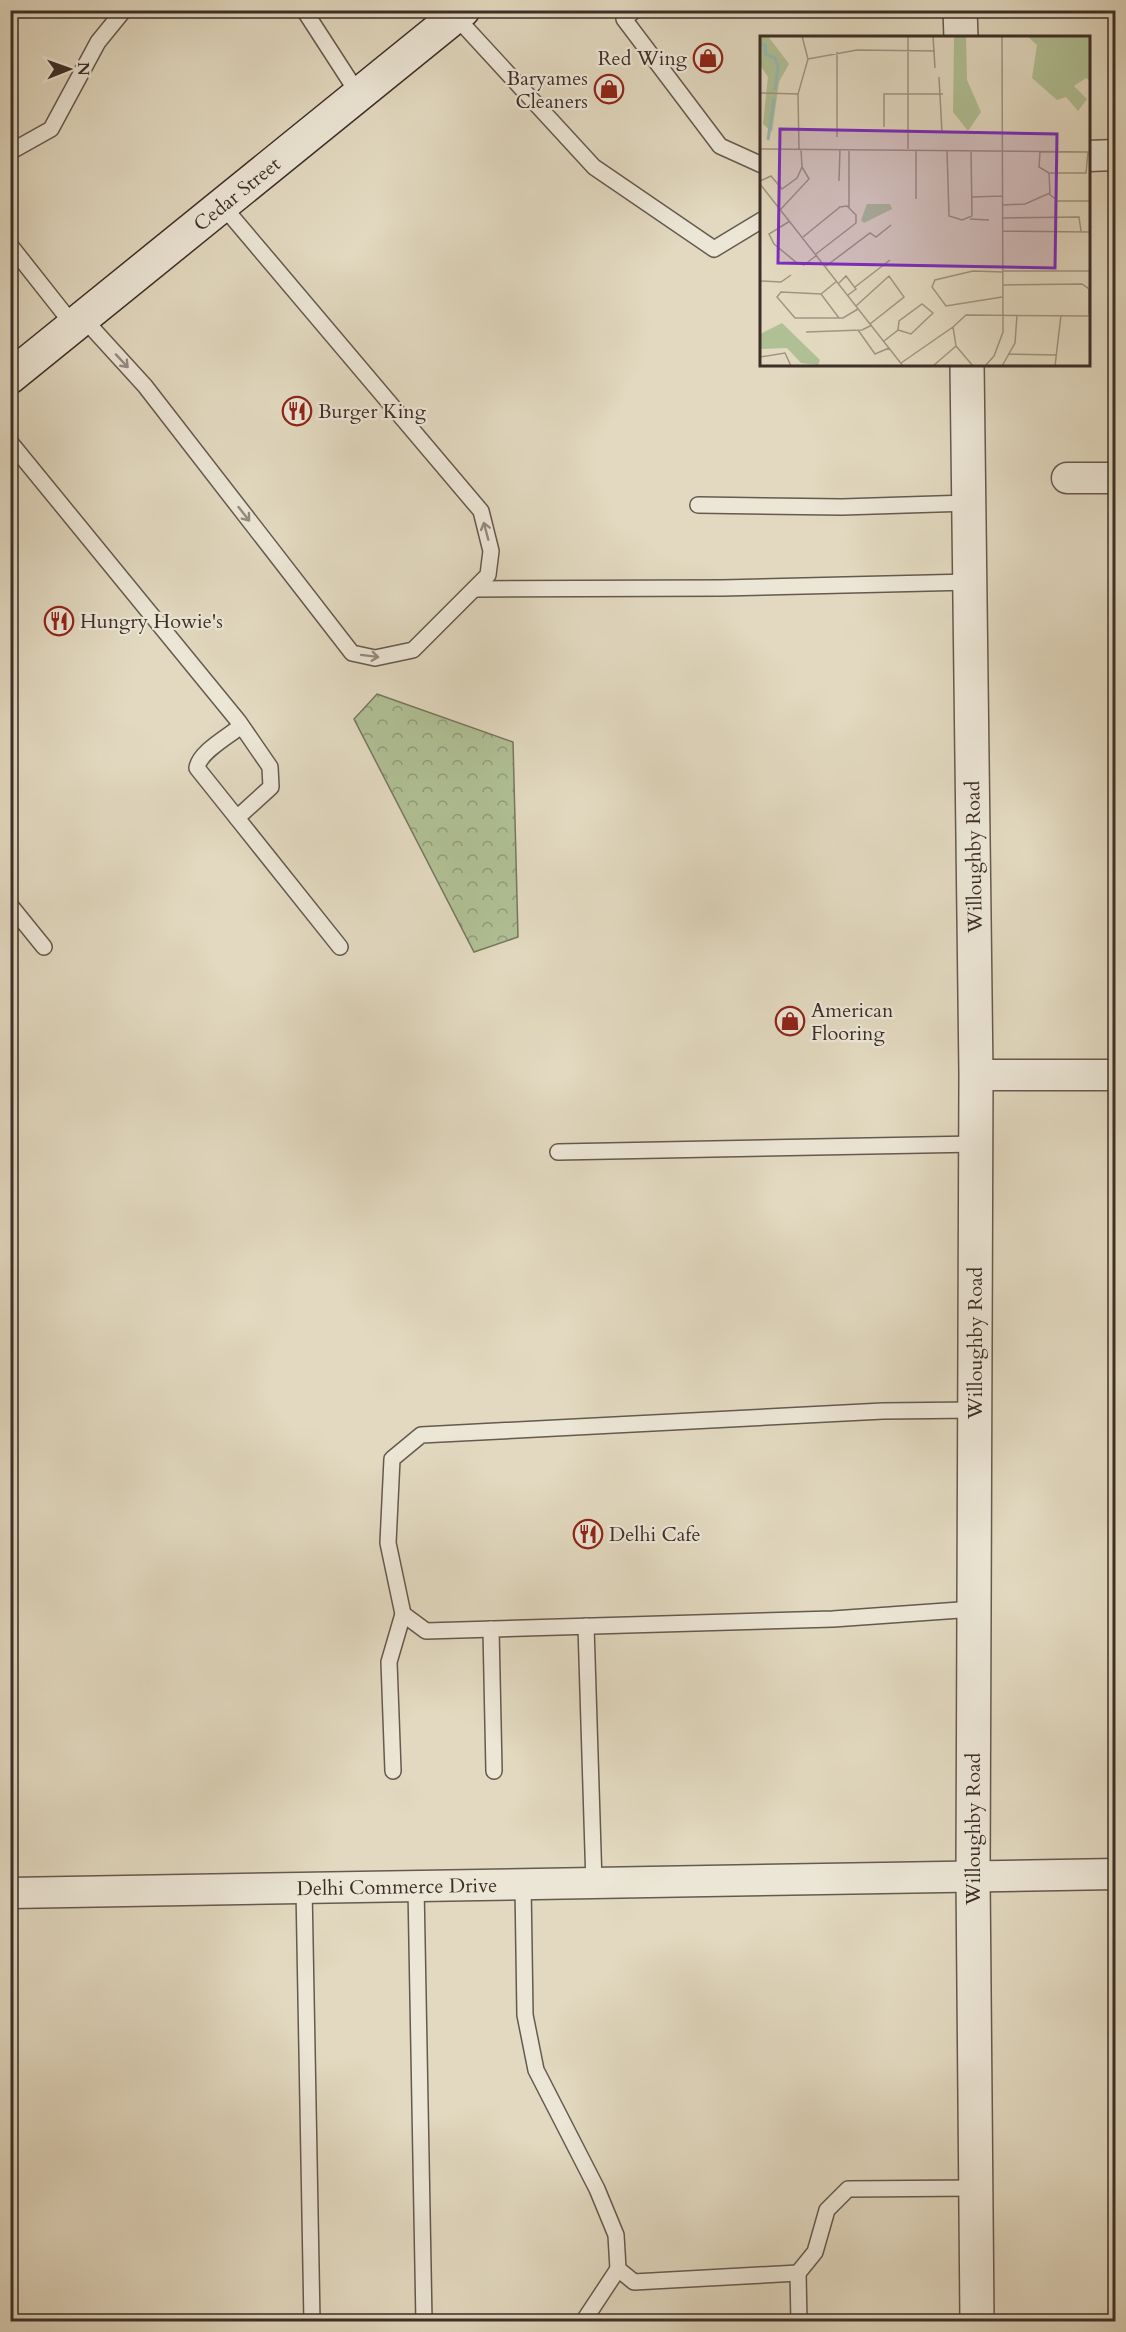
<svg xmlns="http://www.w3.org/2000/svg" width="1126" height="2332" viewBox="0 0 1126 2332" font-family="Cardo,serif">
  <style>
    .forest { fill: url(#forest-crowns); stroke: #76775e; stroke-width: 1.5 }
    .lines { fill: none; stroke-linecap: round; stroke-linejoin: round }
    .service-casing { stroke: #66594e; stroke-width: 18 }
    .minor-casing { stroke: #66594e; stroke-width: 33 }
    .tertiary-casing { stroke: #66594e; stroke-width: 36 }
    .secondary-casing { stroke: #3d2e28; stroke-width: 36 }
    .service { stroke: #ece6d6; stroke-width: 15 }
    .minor { stroke: #ece6d6; stroke-width: 30 }
    .tertiary { stroke: #ece6d6; stroke-width: 33 }
    .secondary { stroke: #ece6d6; stroke-width: 33 }
    .oneway { stroke: #948a7f }
    .labels { text-anchor: middle; dominant-baseline: central; stroke-width: 4.5; stroke-linejoin: round; paint-order: stroke }
    .poi-label { font-size: 20px; fill: #3d2e28; stroke: #ece6d6; text-anchor: start }
    .street-label { font-size: 20px; fill: #3d2e28; stroke: #ece6d6 }
    .inset-river { fill: none; stroke: #95b9b7; stroke-width: 3 }
    .inset-road { fill: none; stroke: #a09583; stroke-width: 1.5 }
    .view { fill: #7b2cbf; fill-opacity: 0.15; stroke: #7b2cbf; stroke-width: 3 }
    .inset-edge { fill: none; stroke: #3d2e28; stroke-width: 3 }
  </style>
  <defs>
    <pattern id="forest-crowns" width="20" height="18" patternUnits="userSpaceOnUse" patternTransform="scale(1.5)"><rect width="20" height="18" fill="#b0c095"/><path d="M2 6a3 3 0 1 1 6 0M12 15a3 3 0 1 1 6 0" fill="none" stroke="#909c7a"/></pattern>
  </defs>
  <rect width="100%" height="100%" fill="#e2d9c0"/>
  <filter id="stains"><feTurbulence type="fractalNoise" baseFrequency=".00333" numOctaves="4"/><feColorMatrix values="0 0 0 0 .2 0 0 0 0 .09 0 0 0 0 .02 0 0 0 .5 -.17"/></filter>
  <radialGradient id="worn" r=".72"><stop offset=".6" stop-color="#630" stop-opacity="0"/><stop offset="1" stop-color="#630" stop-opacity=".3"/></radialGradient>
  <path class="forest" d="M377,694L513,742L518,937L474,952L354,719Z"/>
  <g class="lines">
    <g class="service-casing">
      <g id="service">
        <path d="M304,10L359,95"/>
        <path d="M635,10L624,19L720,146L762,165"/>
        <path d="M456,17L594,167L714,249L762,220"/>
        <path d="M10,152L51,129L98,42L124,10"/>
        <path d="M10,245L74,326"/>
        <path d="M83,318L145,386L352,653L375,658L413,650L488,575L491,551L481,511L222,205"/>
        <path d="M10,442L239,722L270,767L271,787L237,818L340,947"/>
        <path d="M698,505L842,507L969,503"/>
        <path d="M475,589L722,588L970,582"/>
        <path d="M237,818L197,768C199,752 229,736 241,726"/>
        <path d="M10,905L44,947"/>
        <path d="M558,1152L976,1144"/>
        <path d="M974,1609L833,1619L426,1631L403,1614L388,1543L392,1459L421,1435L883,1411L975,1410"/>
        <path d="M586,1626L594,1884"/>
        <path d="M491,1629L494,1771"/>
        <path d="M393,1771L389,1662L403,1614"/>
        <path d="M523,1885L525,2015L536,2070L597,2189L616,2235L618,2269L634,2282L798,2273L815,2252L827,2210L848,2189L975,2188"/>
        <path d="M416,1887L424,2322"/>
        <path d="M304,1888L312,2322"/>
        <path d="M798,2273L799,2322"/>
        <path d="M583,2322L618,2269"/>
      </g>
    </g>
    <g class="minor-casing">
      <g id="minor">
        <path d="M1088,156L1116,155"/>
        <path d="M1067,478H1116"/>
        <path d="M976,1075H1116"/>
        <path d="M10,1893L1116,1874"/>
      </g>
    </g>
    <g class="tertiary-casing">
      <g id="tertiary">
        <path d="M960,10L961,38"/>
        <path d="M967,364L976,1075L973,1877L977,2322"/>
      </g>
    </g>
    <g class="secondary-casing">
      <path id="secondary" d="M10,377L463,10"/>
    </g>
    <use href="#service" class="service"/>
    <use href="#minor" class="minor"/>
    <use href="#tertiary" class="tertiary"/>
    <use href="#secondary" class="secondary"/>
  </g>
  <defs><path id="oneway-shaft" d="M-6 0H5M1.5-3L5.5 0L1.5 3" fill="none" stroke-width="1.6" stroke-linecap="round" stroke-linejoin="round" transform="scale(1.5)"/></defs>
  <g class="oneway">
    <use href="#oneway-shaft" transform="translate(122 361) rotate(47)"/>
    <use href="#oneway-shaft" transform="translate(244 514) rotate(52)"/>
    <use href="#oneway-shaft" transform="translate(486 531) rotate(-105)"/>
    <use href="#oneway-shaft" transform="translate(370 656) rotate(7)"/>
  </g>
  <defs>
    <g id="shop-ring" transform="scale(1.5)"><circle r="9.5" fill="#ece6d6" stroke="#8f2418" stroke-width="1.5"/><path d="M-5-2.5h2.3a2.7 3.5 0 0 1 5.4 0H5L5.5 6h-11ZM-1.5-2.5h3a1.5 2.3 0 0 0-3 0Z" fill="#8f2418"/></g>
    <g id="restaurant-ring" transform="scale(1.5)"><circle r="9.5" fill="#ece6d6" stroke="#8f2418" stroke-width="1.5"/><path d="M-5-6h1v4h1v-4h1v4h1v-4h1v5L-1.5 .5V6h-2V.5L-5-1ZM5-6V6H3V1.5H1.5Q1.5-4 5-6Z" fill="#8f2418"/></g>
  </defs>
  <g fill-rule="evenodd">
    <use href="#shop-ring" x="708" y="58"/>
    <use href="#shop-ring" x="609" y="89"/>
    <use href="#restaurant-ring" x="297" y="411"/>
    <use href="#restaurant-ring" x="59" y="621"/>
    <use href="#shop-ring" x="790" y="1021"/>
    <use href="#restaurant-ring" x="588" y="1534"/>
  </g>
  <g class="labels">
    <g class="poi-label">
      <text x="687" y="58" text-anchor="end">Red Wing</text>
      <text x="588" y="78" text-anchor="end">Baryames<tspan x="588" dy="23">Cleaners</tspan></text>
      <text x="318" y="411">Burger King</text>
      <text x="80" y="621">Hungry Howie's</text>
      <text x="811" y="1010">American<tspan x="811" dy="23">Flooring</tspan></text>
      <text x="609" y="1534">Delhi Cafe</text>
    </g>
    <g class="street-label">
      <text transform="translate(237 194) rotate(-39)">Cedar Street</text>
      <text transform="translate(974 857) rotate(-91)">Willoughby Road</text>
      <text transform="translate(975 1343) rotate(-90)">Willoughby Road</text>
      <text transform="translate(973 1829) rotate(-90)">Willoughby Road</text>
      <text transform="translate(397 1887) rotate(-1)">Delhi Commerce Drive</text>
    </g>
  </g>
  <g transform="translate(760 36)">
    <rect width="330" height="330" fill="#e2d9c0"/>
    <path d="M0,0H8L29,28L19,46L12,96L3,88L8,41L0,29ZM194,0H206L207,44L221,76L208,95L193,76ZM267,0H330V45L326,42L314,50L327,63L318,75L306,61L297,64L272,42L277,9ZM107,168H130L132,173L104,187L101,184ZM22,287L60,324L58,329L41,327L27,312L0,313V298Z" fill="#b0c095"/>
    <path class="inset-river" d="M0,8L5,9L6,19L15,22L18,31L15,54M8,104L14,62"/>
    <path class="inset-road" d="M173,0L175,32M48,23L97,14L175,15M179,41L182,97M0,57L38,58M124,91V58H183M77,101V16M0,113L330,116M39,113L38,58L48,23L42,0M148,113V0M156,114V163M187,114L189,180L202,184L212,180L211,115M289,137H326L328,116M0,145L11,140L22,153L37,142L42,131L41,113M79,145L80,113M0,148L143,330M289,158L298,165H329M212,161L243,160M243,169L265,168L290,157L289,137L279,131L280,116M89,172V113M21,173L49,143L42,131M243,182L319,181L321,195M210,183L229,184M30,185L9,198L14,208L37,227L44,229L57,219M243,195L330,196M43,201L80,171L87,170L96,179V187L56,218M66,230L110,197L116,201L131,189M243,235H330M0,245L21,246L31,239M77,245L61,258L21,256L17,261L35,282H83L98,273M79,247L86,240L96,253L88,259M243,249L322,248L329,253V278M95,251L130,224M61,258L79,282M242,261L186,270L172,251L175,244L213,235L243,236M96,270L129,240L144,261L110,288M193,291L206,279L330,280M98,294L115,318L129,312M46,296L102,294L112,289M124,305L138,294L139,285L162,268L173,277L151,298L138,294M196,310L213,330M249,318L297,319M0,321L25,317L31,330M141,327L193,291L196,310L173,330M225,330L234,320L243,296L242,0M242,330L255,307L257,279M295,330L301,279"/>
    <path class="view" d="M20,93L297,98L295,232L18,227Z"/>
    <rect width="330" height="330" class="inset-edge"/>
  </g>
  <rect width="1126" height="2332" fill="none" stroke="#e2d9c0" stroke-width="36"/>
  <rect x="12" y="12" width="1102" height="2308" fill="none" stroke="#3d2e28" stroke-width="3"/>
  <rect x="18" y="18" width="1090" height="2296" fill="none" stroke="#3d2e28" stroke-width="1.5"/>
  <g transform="translate(69 69) rotate(89)" stroke="#ece6d6" stroke-width="4.5" paint-order="stroke">
  <path d="M0-4.5L10 22L0 15L-10 22Z" fill="#3d2e28"/>
  <text y="-9" font-size="16" font-weight="bold" text-anchor="middle" fill="#3d2e28">N</text>
  </g>
  <rect width="100%" height="100%" filter="url(#stains)"/>
  <rect width="100%" height="100%" fill="url(#worn)"/>
</svg>
